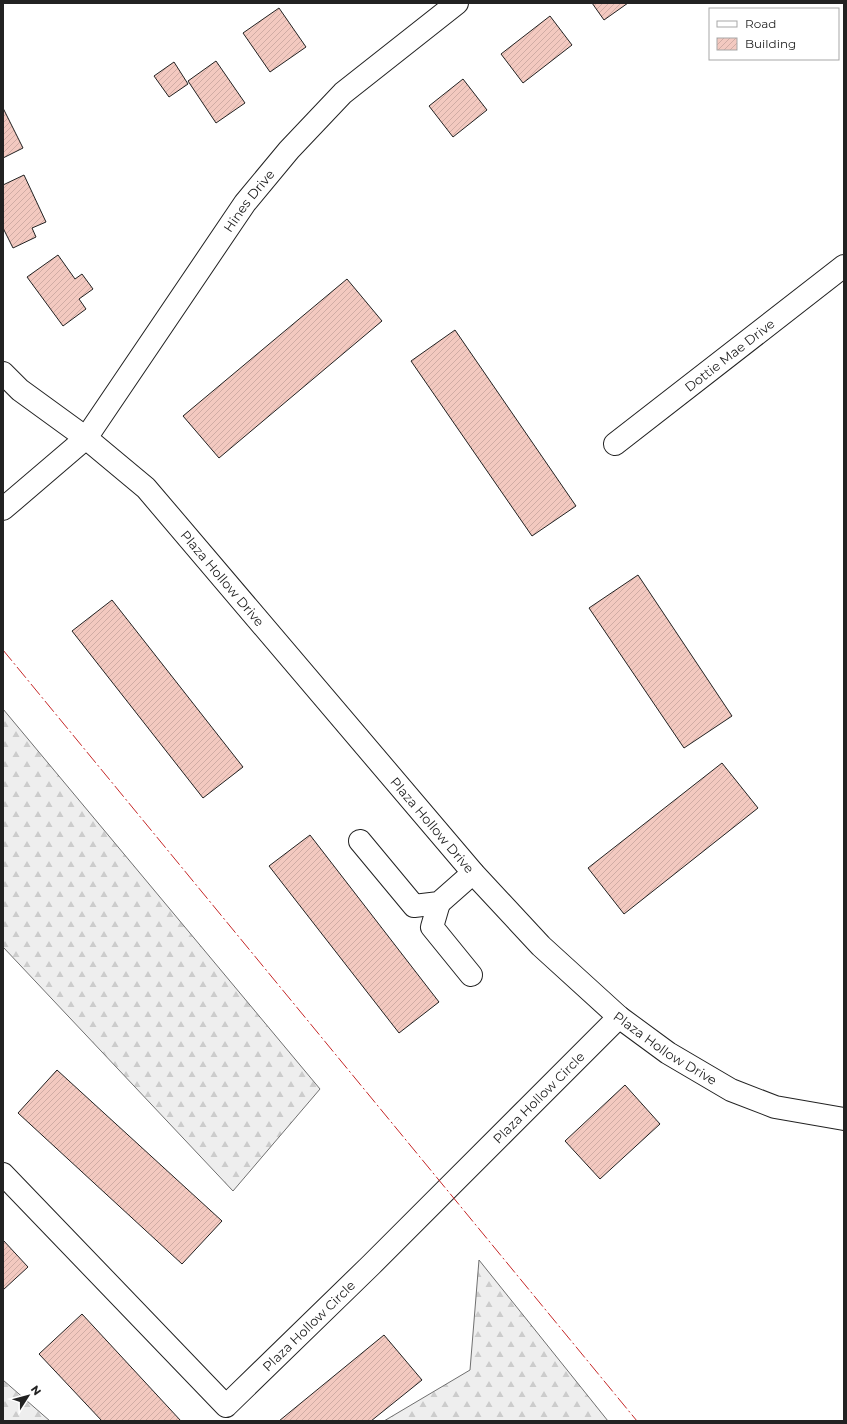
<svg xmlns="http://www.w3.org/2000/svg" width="847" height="1424" viewBox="0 0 847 1424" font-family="Montserrat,sans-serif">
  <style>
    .forest { fill: url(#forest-firs); stroke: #6f6f6f }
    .building { fill: url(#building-hatch); stroke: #222 }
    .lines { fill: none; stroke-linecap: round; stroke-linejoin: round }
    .minor-casing { stroke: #222; stroke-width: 24 }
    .minor { stroke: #fff; stroke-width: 22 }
    .power { stroke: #c62828; stroke-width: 1; stroke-dasharray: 14 3 2 3; stroke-linecap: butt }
    .labels { text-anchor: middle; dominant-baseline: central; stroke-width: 3; stroke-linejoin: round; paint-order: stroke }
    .street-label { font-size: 13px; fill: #222; stroke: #fff }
  </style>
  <defs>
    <pattern id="forest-firs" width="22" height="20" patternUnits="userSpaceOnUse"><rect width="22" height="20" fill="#eee"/><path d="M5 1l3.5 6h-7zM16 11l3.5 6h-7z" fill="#ccc"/></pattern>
    <pattern id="building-hatch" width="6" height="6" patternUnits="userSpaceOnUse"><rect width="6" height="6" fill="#f3c9c0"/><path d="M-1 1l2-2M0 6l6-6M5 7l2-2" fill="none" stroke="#d0aca5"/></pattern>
  </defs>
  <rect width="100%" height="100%" fill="#fff"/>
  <g class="forest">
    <path d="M3,709L320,1089L233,1191L3,947Z"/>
    <path d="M479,1260L608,1421H384L470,1370Z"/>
    <path d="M3,1380L50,1421H3Z"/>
  </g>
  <g class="building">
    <path d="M592,3H628L604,20Z"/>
    <path d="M279,8L306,47L270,72L243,33Z"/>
    <path d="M550,16L572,45L523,83L501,54Z"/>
    <path d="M216,61L245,103L216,123L188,81Z"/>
    <path d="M174,62L188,84L169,97L154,76Z"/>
    <path d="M463,79L487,110L453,137L429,106Z"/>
    <path d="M3,108L23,148L3,158Z"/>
    <path d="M24,175L46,222L32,228L36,237L13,248L3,228V185Z"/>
    <path d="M58,255L75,279L82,274L93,289L79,299L86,309L63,326L27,277Z"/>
    <path d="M347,279L382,321L219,458L183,416Z"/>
    <path d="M455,330L576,506L532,536L411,361Z"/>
    <path d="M638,575L732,716L684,748L589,608Z"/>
    <path d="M112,600L243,767L203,798L72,631Z"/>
    <path d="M722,763L758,808L624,914L588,868Z"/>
    <path d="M310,835L439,1002L399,1033L269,866Z"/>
    <path d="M57,1070L222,1221L182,1264L18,1113Z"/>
    <path d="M625,1085L660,1124L600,1179L565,1141Z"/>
    <path d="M3,1240L28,1267L3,1290Z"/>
    <path d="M82,1314L181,1421H102L39,1354Z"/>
    <path d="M384,1335L422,1380L371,1421H279Z"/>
  </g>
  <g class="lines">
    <g class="minor-casing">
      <g id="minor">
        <path id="s1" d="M3,373L20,390L86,438L146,488L475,875L541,946L619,1017L668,1053L731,1090L775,1107L844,1119"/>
        <path id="s2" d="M615,444L844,266"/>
        <path id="s3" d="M3,509L86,438L245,203L289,150L343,93L457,3"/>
        <path d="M360,841L414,906L439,903L473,873"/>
        <path d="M439,903L432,927L471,975"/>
        <path id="s4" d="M3,1174L226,1406L371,1265L619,1017"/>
      </g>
    </g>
    <use href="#minor" class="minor"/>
    <path class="power" d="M3,650L637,1421"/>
  </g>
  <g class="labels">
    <g class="street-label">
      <text stroke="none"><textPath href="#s3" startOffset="397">Hines Drive</textPath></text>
      <text stroke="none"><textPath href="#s2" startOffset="145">Dottie Mae Drive</textPath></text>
      <text stroke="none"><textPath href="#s1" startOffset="302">Plaza Hollow Drive</textPath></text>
      <text stroke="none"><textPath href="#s1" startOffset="626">Plaza Hollow Drive</textPath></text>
      <text stroke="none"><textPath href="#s1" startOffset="950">Plaza Hollow Drive</textPath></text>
      <text stroke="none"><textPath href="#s4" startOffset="761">Plaza Hollow Circle</textPath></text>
      <text stroke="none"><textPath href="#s4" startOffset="437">Plaza Hollow Circle</textPath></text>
    </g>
  </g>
  <rect width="847" height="1424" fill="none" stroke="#222222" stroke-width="8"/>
  <rect x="709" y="8" width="130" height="52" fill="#ffffff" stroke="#a7a7a7"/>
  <rect x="717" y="21" width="20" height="6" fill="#ffffff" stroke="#a7a7a7"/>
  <text x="745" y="28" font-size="12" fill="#222222">Road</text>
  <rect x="717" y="38" width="20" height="12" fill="url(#building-hatch)" stroke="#a7a7a7"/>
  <text x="745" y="48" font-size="12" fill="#222222">Building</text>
  <g transform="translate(28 1396) rotate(54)" stroke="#ffffff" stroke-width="3" paint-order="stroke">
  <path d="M0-3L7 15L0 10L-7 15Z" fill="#222222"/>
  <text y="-6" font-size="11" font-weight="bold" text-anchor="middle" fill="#222222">N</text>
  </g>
</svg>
